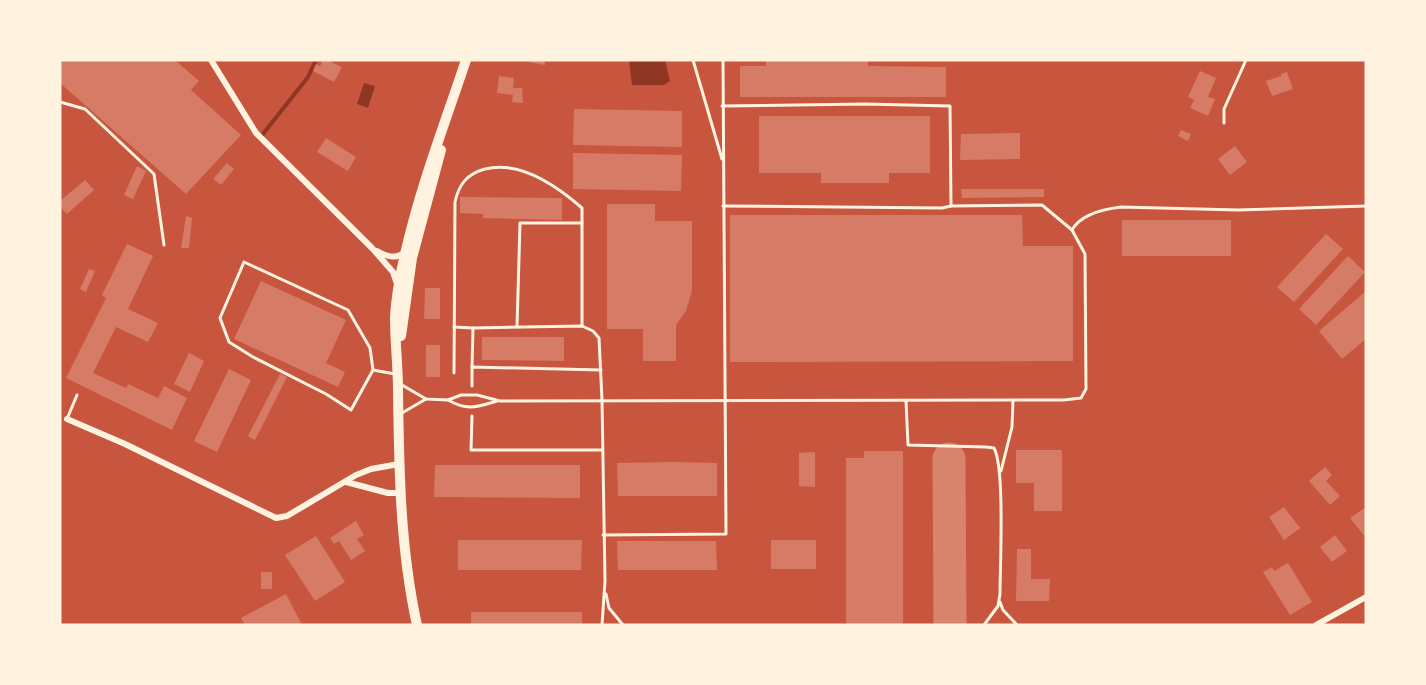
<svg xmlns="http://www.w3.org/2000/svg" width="1426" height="685" viewBox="0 0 1426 685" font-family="'Source Sans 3',sans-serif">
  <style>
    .water { fill: #8f3625 }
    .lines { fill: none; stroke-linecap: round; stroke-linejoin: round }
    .stream { stroke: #8f3625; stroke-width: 4 }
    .taxiway { stroke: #d8846e; stroke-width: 33 }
    .building { fill: #d67c66 }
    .service { stroke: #fff3e0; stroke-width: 3 }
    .minor { stroke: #fff3e0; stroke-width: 6 }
    .primary { stroke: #fff3e0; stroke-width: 10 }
  </style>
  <rect width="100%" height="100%" fill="#c8553d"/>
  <g class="water">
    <path d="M629,60H665L670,81L664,85H632Z"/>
    <path d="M364,83L375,86L368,108L357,104Z"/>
  </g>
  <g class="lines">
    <path class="stream" d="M263,134L308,77L316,60"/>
    <path class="taxiway" d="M949,459L950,625"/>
  </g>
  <g class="building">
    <path d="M60,60H175L199,81L191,90L241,135L186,194L60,83Z"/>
    <path d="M323,60H332L331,62L342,67L334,82L313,71L316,64L320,66Z"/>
    <path d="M530,60H545V65L529,62Z"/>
    <path d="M766,60H868V66L946,67V97H740V66H766Z"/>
    <path d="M1200,71L1216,78L1208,97L1215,99L1208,116L1190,108L1194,100L1188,97Z"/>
    <path d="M1287,72L1293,89L1272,96L1266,81L1281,76V74Z"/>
    <path d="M499,76L514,78L513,88H522L523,103L512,102L513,95L497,93Z"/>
    <path d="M574,109L682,111V147L573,145Z"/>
    <path d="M759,116H930V173H889V183H821V173H759Z"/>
    <path d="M1181,130L1191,134L1188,141L1178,136Z"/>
    <path d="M1020,133V159L960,160L961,134Z"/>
    <path d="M326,138L356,157L348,171L317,152Z"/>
    <path d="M1235,146L1247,162L1230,175L1218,159Z"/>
    <path d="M573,153L682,155L681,191L573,189Z"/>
    <path d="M227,163L234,169L221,185L213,179Z"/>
    <path d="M137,166L146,171L133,199L124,195Z"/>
    <path d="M85,180L94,190L67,214L60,207V201Z"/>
    <path d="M961,189H1044V197L962,198Z"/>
    <path d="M460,197L562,198V220L483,218V214L460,213Z"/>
    <path d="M607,204H655V221H692V291L686,311L676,325V361H643V329H607Z"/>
    <path d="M730,215H1022L1023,246H1073V361L730,362Z"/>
    <path d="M186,216L192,218L189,248H181Z"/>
    <rect x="1122" y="220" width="109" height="36"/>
    <path d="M1326,234L1343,249L1294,302L1277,287Z"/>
    <path d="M127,244L153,256L128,309L158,323L148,342L116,327L93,373L126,388L128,384L158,398L164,386L187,398L172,430L66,378L106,298L102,295Z"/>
    <path d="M1348,256L1365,272L1316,325L1299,309Z"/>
    <path d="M89,269L95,271L86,292L80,289Z"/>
    <path d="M261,281L346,320L326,363L345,372L338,387L234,339Z"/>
    <path d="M425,288H440V319H424Z"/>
    <path d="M1366,291V339L1342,359L1319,331Z"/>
    <path d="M482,337H564V361L482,360Z"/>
    <rect x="426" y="345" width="14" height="32"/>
    <path d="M189,353L204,361L190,392L174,384Z"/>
    <path d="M229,369L251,380L217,452L194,441Z"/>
    <path d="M280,374L287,377L255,440L248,436Z"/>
    <path d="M1016,450H1062V511H1034V483H1016Z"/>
    <path d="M864,451H903V625H846V458H864Z"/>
    <path d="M815,452V487L799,486V453Z"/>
    <path d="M673,462L717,463V496H618L617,463Z"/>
    <path d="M435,465H580V498L434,497Z"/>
    <path d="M1325,467L1332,475L1326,481L1340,496L1330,505L1309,481Z"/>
    <path d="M1284,507L1300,528L1284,540L1269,517Z"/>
    <path d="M1366,507V538L1350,518Z"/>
    <path d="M356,521L364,535L357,539L365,551L351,560L339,541L334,544L330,538Z"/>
    <path d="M1335,535L1347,551L1332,562L1320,547Z"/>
    <path d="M316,536L345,582L315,601L285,555Z"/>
    <path d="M458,540H582L581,570H458Z"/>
    <rect x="771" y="540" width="45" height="29"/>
    <path d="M617,541H716L717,570H618Z"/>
    <path d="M1017,549H1031V579H1050L1049,601H1016Z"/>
    <path d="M1288,563L1312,602L1290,615L1263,572L1272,567L1274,571Z"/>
    <rect x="261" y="572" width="11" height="17"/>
    <path d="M286,594L302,625H245L241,618Z"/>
    <rect x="471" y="612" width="111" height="13"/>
  </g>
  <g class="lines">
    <g class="service">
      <path d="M693,60L722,159"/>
      <path d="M60,102L85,109L154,174L164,245"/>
      <path d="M722,106L865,104L950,106L951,206"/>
      <path d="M1224,123V109L1246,60"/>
      <path d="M1072,230C1081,214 1104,209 1121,207L1238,210L1366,206"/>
      <path d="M244,262L348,310L370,348L373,370L351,410L326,394L253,357L229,342L220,318Z"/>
      <path d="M454,327L473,328"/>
      <path d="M517,327L520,223H582"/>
      <path d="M472,367L473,328L582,326L593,331L599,338L602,400L605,581L602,625"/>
      <path d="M373,370L395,374"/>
      <path d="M454,373L455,202C459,184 467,174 485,169C520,160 557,186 582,208V326"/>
      <path d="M402,385L426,399L448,400L461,395H477L500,401L1064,400L1081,398L1086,389L1085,254L1072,230L1042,205L951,206L942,208L723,206"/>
      <path d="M472,386V367L601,370"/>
      <path d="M448,400C467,411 477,407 497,401"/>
      <path d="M906,401L908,445L986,447L994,448C1005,468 1000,566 1000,594L998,606L984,625"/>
      <path d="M402,413L426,399"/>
      <path d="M472,416L471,450H602"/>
      <path d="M67,419L77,395"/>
      <path d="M1001,471L1012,427L1013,401"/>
      <path d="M603,535L726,534L723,60"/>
      <path d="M606,594L609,608L623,625"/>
      <path d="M1000,602L1003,610L1017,625"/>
    </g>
    <g class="minor">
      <path d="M211,60L256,133L372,248L393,272L397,284"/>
      <path d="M377,251C386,256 396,260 405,252"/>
      <path d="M67,419L125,444L276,518L287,516L356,475L371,469L399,464"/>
      <path d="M346,482L388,493H400"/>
      <path d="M1316,625L1366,597"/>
    </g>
    <g class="primary">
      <path d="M401,336L412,258L441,150"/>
      <path d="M417,625C400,548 399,469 398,390C398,366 395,342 395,318C396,296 401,271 406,250C421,185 445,123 466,60"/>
    </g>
  </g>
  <rect width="1426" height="685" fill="none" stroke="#fff3e0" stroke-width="123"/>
</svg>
